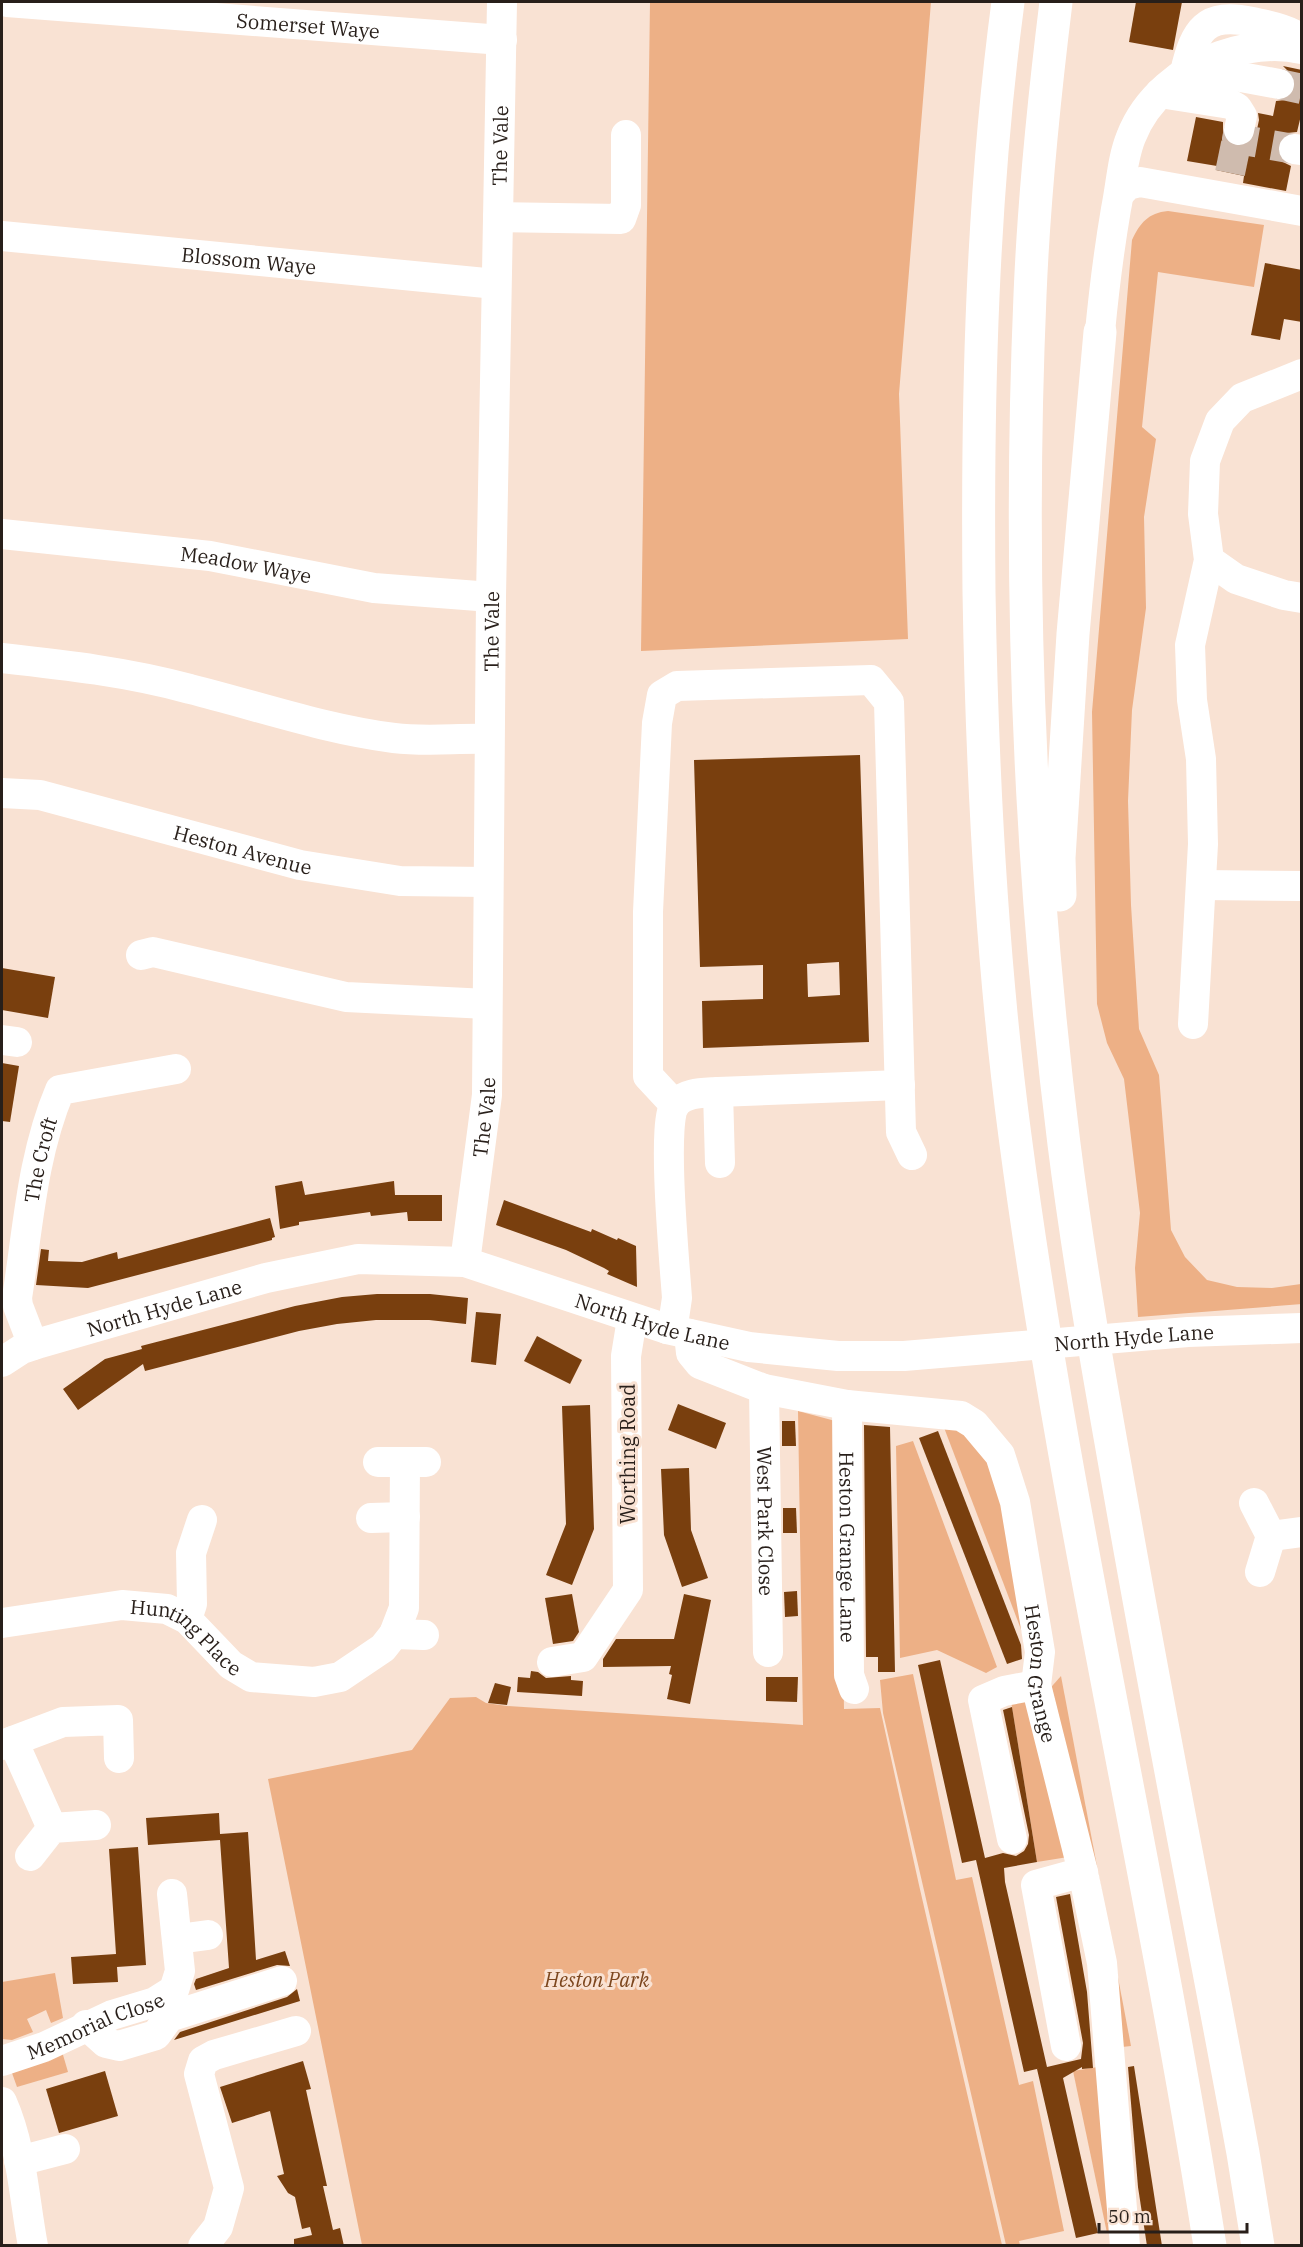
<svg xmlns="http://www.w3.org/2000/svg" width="1303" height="2247" viewBox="0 0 1303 2247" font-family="'IBM Plex Serif',serif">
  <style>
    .green { fill: #edb086 }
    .building { fill: #793f0e; fill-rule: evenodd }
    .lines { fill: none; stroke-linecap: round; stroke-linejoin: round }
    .minor-tunnel { stroke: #cfbbae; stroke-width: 30; stroke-dasharray: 30 15; stroke-linecap: butt }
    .minor { stroke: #fff; stroke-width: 30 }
    .highway { stroke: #fff; stroke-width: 33 }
    .labels { text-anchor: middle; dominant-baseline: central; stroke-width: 6; stroke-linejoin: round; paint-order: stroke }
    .street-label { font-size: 20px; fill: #281f1a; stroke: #f9e2d3 }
    .park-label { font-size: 20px; font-style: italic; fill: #7c461d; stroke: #f9e2d3 }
  </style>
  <rect width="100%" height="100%" fill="#f9e2d3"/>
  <g class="green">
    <path d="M650,2H931L899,394L908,639L641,651Z"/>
    <path d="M1168,211L1264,225L1254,287L1158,272L1142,427L1156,439L1144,517L1146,608L1132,710L1128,801L1131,905L1139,1029L1159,1075L1171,1230L1185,1257L1207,1280L1237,1287L1272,1288L1301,1284L1302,1304L1138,1317L1135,1268L1140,1213L1124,1079L1107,1043L1097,1004L1092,712L1132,240C1140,223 1148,213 1168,211Z"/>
    <path d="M798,1411L839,1422L844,1709L880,1708L919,1885L1002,2245H362L268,1779L412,1750L450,1698L476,1697L486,1703L507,1706L803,1725Z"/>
    <path d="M943,1425L966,1430L994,1459L1030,1653Z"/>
    <path d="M913,1441L997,1667L986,1673L937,1650L900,1658L896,1446Z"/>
    <path d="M913,1674L956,1880L972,1877L1019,2085L1033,2081L1064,2231L1019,2241L1020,2245H1006L883,1713L880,1680Z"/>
    <path d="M1061,1676L1131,2046L1122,2047L1045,1694Z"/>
    <path d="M1027,1699L1068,1857L1037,1862L1011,1701Z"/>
    <path d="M55,1973L63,2018L51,2023L46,2010L27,2019L33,2032L12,2040L2,2039V1982Z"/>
    <path d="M61,2048L68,2072L17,2087L12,2073Z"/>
    <path d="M1098,2067L1113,2232L1107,2233L1073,2071Z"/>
  </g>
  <g class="building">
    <path d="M1136,2H1182L1173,50L1129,42Z"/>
    <path d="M1283,66L1302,70V111L1297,132L1287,133L1280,139L1277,146L1278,156L1283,162L1291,166L1286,191L1243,183L1244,176L1216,170L1217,166L1187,161L1196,117L1223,122V136L1228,143L1235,147H1244L1251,142L1256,134L1259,120L1258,113L1273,116L1276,101L1285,100L1292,95L1296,88L1295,78Z"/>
    <path d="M1265,263L1302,270V322L1284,319L1280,340L1251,335Z"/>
    <path d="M860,755L869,1042L703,1048L702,1001L763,999V965L700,967L694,760ZM839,962L840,995L808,997L807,964Z"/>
    <path d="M2,968L55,977L48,1018L2,1010Z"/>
    <path d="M2,1063L19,1066L10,1122L2,1121Z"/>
    <path d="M302,1181L305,1195L394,1181L395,1195H442V1221H408L407,1212L371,1216L370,1212L299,1222V1225L280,1229L275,1186Z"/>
    <path d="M504,1200L591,1232L592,1229L617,1240L618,1238L636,1246L637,1287L607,1274L609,1271L604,1268L566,1250L496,1225Z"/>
    <path d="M270,1218L275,1237L272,1238V1240L88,1288L36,1285L41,1249L49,1250L48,1261L82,1262L117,1252L118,1259Z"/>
    <path d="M377,1294H430L468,1298L466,1324L429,1320H376L337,1324L299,1331L145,1371L143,1364L78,1410L63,1389L105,1359L142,1349L141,1346L295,1306L342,1297Z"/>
    <path d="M476,1312L501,1314L496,1365L471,1362Z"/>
    <path d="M537,1336L582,1360L570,1384L524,1361Z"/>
    <path d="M678,1404L726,1423L716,1449L668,1430Z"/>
    <path d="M590,1405L594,1529L572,1585L546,1575L566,1524L562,1406Z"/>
    <path d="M782,1421H795L796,1446H782Z"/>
    <path d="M864,1425L890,1427L895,1672H878V1657H866Z"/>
    <path d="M938,1431L1021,1645L1022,1659L1007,1664L919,1438Z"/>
    <path d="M689,1468L691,1530L708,1578L682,1587L664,1535L661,1469Z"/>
    <path d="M783,1508H796L797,1533H783Z"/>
    <path d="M797,1591L798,1616L785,1617L784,1592Z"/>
    <path d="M572,1594L579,1632L573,1641L553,1644L545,1598Z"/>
    <path d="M684,1594L711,1600L690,1704L667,1699L672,1675L669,1674L671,1666L603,1667V1659L616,1639H674Z"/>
    <path d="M940,1660L985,1858L1003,1853L1016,1856L1024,1851L1028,1844L1029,1835L1003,1710L1012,1707L1037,1862L1004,1868L1005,1882L1047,2067L1081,2059L1083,2043L1056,1897L1070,1894L1087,1992L1093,2068L1082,2069V2067L1063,2078L1098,2233L1076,2238L1037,2069L1041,2068L1024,2072L976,1860L962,1863L918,1665Z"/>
    <path d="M531,1671L538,1672L546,1678L571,1676V1680L583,1681L582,1696L517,1692L518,1677L530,1678Z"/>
    <path d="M766,1677H798L797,1702L766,1701Z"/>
    <path d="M495,1683L511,1687L507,1705L488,1703Z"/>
    <path d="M219,1813L220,1834L248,1832L256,1960L285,1951L290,1966L277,1965L196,1990L194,1984L196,1979L229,1968L220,1840L148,1845L146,1818Z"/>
    <path d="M138,1847L146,1965L117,1967L118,1982L73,1984L71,1957L116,1954L109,1849Z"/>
    <path d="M297,1989L300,2001L174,2040L180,2032L287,1997Z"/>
    <path d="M303,2061L311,2089L306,2090L327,2186H323L333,2230L340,2228L344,2246H294V2239L312,2235L310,2227L302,2229L295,2197L288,2193L277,2176L284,2174L270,2111L232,2123L220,2087Z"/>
    <path d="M1134,2066L1162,2246H1147L1138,2187L1128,2067Z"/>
    <path d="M105,2071L118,2116L59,2133L46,2089Z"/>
  </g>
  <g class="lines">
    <g class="minor-tunnel">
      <path d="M1279,84L1302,89"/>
      <path d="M1239,130L1237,139L1294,149"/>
      <path d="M1230,173L1237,139"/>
    </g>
    <g class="minor">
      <path id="s1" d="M7,2L502,40"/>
      <path d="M1185,72C1195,30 1205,12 1252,22C1266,25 1280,27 1293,34L1297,48"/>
      <path d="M1190,80L1230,75L1279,84"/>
      <path d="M1160,93L1230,104L1237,108L1242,116L1239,130"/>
      <path d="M1294,149L1302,150"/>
      <path d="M1119,194L1128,185L1140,182L1302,211"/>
      <path d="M498,217L621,219L626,205V135"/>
      <path id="s2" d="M2,236L496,284"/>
      <path d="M1100,332C1104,290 1109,250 1116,209C1121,185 1122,159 1131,137C1146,98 1182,69 1220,56C1246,47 1275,43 1302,49"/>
      <path id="s3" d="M2,534L210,556L374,588L491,597"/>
      <path d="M1209,560L1236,579L1284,595L1302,598"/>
      <path d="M2,658C65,665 128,672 190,689C258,706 324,729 394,738C426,742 457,738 489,739"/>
      <path id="s4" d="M2,793L40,795L300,865L400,881L487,882"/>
      <path d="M1201,885L1300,886"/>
      <path d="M141,955L153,952L346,997L487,1004"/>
      <path d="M1193,1024L1203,844L1201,759L1192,700L1190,645L1209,560L1203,514L1205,461L1220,421L1242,398L1302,374"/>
      <path d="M2,1040L17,1042"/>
      <path d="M718,1092L720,1163"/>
      <path d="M675,1105L648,1076V912L657,723L662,695L677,686L871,680L889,702L901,1132L912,1155"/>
      <path id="s5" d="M465,1262L487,1095L491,597L502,2"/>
      <path d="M667,1329L674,1318L677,1298C675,1268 661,1121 675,1104C686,1092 703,1093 718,1092L900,1085"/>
      <path id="s6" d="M689,1334L691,1353L700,1364L764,1389L847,1405L961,1416L974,1424L1000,1455L1015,1502L1040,1652L1036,1685L1083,1872L1102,1963L1125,2246"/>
      <path id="s7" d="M33,1345L18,1306L17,1298C28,1228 32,1156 60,1090L176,1069"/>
      <path id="s8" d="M2,1362L22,1349L40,1343L266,1278L358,1259L465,1262L667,1329L749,1347L838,1356H904L1188,1332L1302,1328"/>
      <path id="s9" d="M764,1389L768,1652"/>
      <path id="s10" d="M847,1405L849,1675L854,1689"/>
      <path d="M378,1462H426"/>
      <path d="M1254,1503L1271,1536L1260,1572"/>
      <path d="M371,1518L405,1517"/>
      <path d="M1271,1536L1302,1532"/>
      <path d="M187,1619L192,1604L191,1553L202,1520"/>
      <path id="s11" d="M2,1623L122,1605L167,1609L187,1619L231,1665L251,1677L314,1682L340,1677L383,1648L394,1634L404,1608L405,1462"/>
      <path d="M394,1634L424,1635"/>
      <path d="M552,1662L583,1657L628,1590L626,1356L632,1319"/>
      <path d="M13,1741L52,1828"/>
      <path d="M2,1745L63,1722L118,1720L119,1758"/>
      <path d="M1012,1839L983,1700L1004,1691L1036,1685"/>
      <path d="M30,1856L52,1828L96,1825"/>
      <path d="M178,1939L208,1935"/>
      <path d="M86,2025L106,2043L119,2046L156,2035L169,2017L282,1981"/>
      <path d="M1066,2046L1036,1885L1083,1872"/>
      <path id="s12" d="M2,2061L44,2047L112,2015L155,2002L174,1990L180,1971L172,1894"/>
      <path d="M2,2102C22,2147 24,2198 33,2246"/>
      <path d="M19,2161L65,2149"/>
      <path d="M203,2246L218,2227L229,2188L199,2074L203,2061L214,2055L296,2031"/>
    </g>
    <g class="highway">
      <path d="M1008,2C982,197 977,395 979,592C982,773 991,956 1015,1136C1064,1509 1152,1875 1210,2246"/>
      <path d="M1056,2C1044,99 1034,197 1030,295C1018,578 1029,863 1064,1144C1079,1263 1100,1381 1121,1499C1159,1717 1203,1935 1243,2153L1258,2246"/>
      <path d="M1060,895L1059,858L1073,634L1100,332"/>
    </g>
  </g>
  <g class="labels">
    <g class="street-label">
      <text stroke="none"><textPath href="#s1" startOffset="302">Somerset Waye</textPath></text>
      <text stroke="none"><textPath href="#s5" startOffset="1118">The Vale</textPath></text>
      <text stroke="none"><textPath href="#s2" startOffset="248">Blossom Waye</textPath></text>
      <text stroke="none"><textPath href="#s3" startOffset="246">Meadow Waye</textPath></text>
      <text stroke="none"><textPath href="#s5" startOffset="632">The Vale</textPath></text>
      <text stroke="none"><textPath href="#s4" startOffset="248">Heston Avenue</textPath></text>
      <text stroke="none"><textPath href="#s5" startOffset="146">The Vale</textPath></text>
      <text stroke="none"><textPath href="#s7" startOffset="190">The Croft</textPath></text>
      <text stroke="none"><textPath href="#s8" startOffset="172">North Hyde Lane</textPath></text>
      <text stroke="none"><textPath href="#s8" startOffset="676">North Hyde Lane</textPath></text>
      <text stroke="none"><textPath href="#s8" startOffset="1162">North Hyde Lane</textPath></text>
      <text transform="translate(627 1454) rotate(-90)">Worthing Road</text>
      <text stroke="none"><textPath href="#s9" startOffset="132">West Park Close</textPath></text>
      <text stroke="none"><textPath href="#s10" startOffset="142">Heston Grange Lane</textPath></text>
      <text stroke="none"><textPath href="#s11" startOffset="196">Hunting Place</textPath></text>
      <text stroke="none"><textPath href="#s6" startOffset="580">Heston Grange</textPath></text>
      <text stroke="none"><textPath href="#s12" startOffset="100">Memorial Close</textPath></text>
    </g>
    <g class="park-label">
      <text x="597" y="1979">Heston Park</text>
    </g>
  </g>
  <rect width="1303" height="2247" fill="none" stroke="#281f1a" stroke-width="6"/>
  <path d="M1099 2223v9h148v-9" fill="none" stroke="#281f1a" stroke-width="3"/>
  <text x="1108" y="2223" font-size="18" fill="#281f1a" stroke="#f9e2d3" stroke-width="4.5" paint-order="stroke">50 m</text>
</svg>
